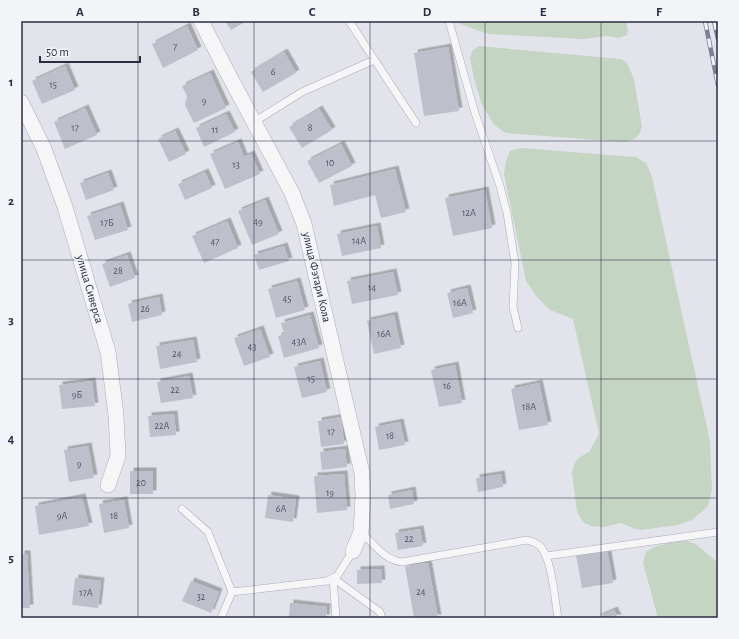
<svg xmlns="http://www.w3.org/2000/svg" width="739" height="639" viewBox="0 0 739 639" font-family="'Alegreya Sans',sans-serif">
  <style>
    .green { fill: #c5d5c3 }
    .building { fill: #bdbfcb; filter: url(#shadow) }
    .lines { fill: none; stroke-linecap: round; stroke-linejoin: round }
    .lane-casing { stroke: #a8aab6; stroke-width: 8 }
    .street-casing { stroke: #a8aab6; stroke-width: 16 }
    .lane { stroke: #f6f6f9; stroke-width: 7 }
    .street { stroke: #f6f6f9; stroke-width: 15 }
    .rail-casing { stroke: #7b8095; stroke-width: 4.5 }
    .rail { stroke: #f2f4f8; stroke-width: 3; stroke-dasharray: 9; stroke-linecap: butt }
    .grid { fill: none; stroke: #2a2e44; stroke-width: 1; stroke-opacity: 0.55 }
    .labels { text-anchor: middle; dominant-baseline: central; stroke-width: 3; stroke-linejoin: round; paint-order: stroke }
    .number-label { font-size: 10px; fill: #4f5266 }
    .street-label { font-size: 12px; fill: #2a2e44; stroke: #f2f4f8 }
    .neatline { fill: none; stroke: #2a2e44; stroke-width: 1.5 }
    .grid-label { font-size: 13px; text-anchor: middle; font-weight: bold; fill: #2a2e44 }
  </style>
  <defs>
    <filter id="shadow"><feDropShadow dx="3.5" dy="-3.5" stdDeviation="0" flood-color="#0004"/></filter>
  </defs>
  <rect width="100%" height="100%" fill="#e3e4eb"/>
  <g class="green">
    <path d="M455,21H626L628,29L627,35L619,38L607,36L583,39L489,34L465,26Z"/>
    <path d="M479,46L621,59L627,63L634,79L642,127C639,138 634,140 624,142L506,133L494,125L482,105L474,79L470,58L472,51Z"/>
    <path d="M521,148L636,157L646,163L652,177L710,441L712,489L708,506L692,520L678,525L641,530L635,529L621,523L603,527L591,526L583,522L577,512L572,473L574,465L578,458L589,452L599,434L573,319L550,310L537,297L526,281L504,174L506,161L510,151Z"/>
    <path d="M685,540L697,545L718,563V618H658L643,563L646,552C657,544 672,542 685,540Z"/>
  </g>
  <g class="building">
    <path d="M225,21H247L231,30Z"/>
    <path d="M187,26L198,50L163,68L152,44Z"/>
    <path d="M448,47L459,111L424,116L414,53Z"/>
    <path d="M284,52L296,73L263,92L251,72Z"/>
    <path d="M65,66L75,90L42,104L32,81Z"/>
    <path d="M210,73L226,108L194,123L185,105L187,96L182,86Z"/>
    <path d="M85,108L97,135L65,149L54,122Z"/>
    <path d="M319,109L332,130L302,148L289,127Z"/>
    <path d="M226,114L235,132L204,147L196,128Z"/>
    <path d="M175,131L186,154L169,162L158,139Z"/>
    <path d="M238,142L244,157L251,154L260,174L225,189L210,154Z"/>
    <path d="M341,144L352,166L319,183L307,161Z"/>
    <path d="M395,169L406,212L381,218L375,195L334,206L330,185Z"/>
    <path d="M205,172L212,188L185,200L178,184Z"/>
    <path d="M108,173L114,190L86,200L80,183Z"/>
    <path d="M485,190L492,228L453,236L445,198Z"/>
    <path d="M265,200L279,234L252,245L238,211Z"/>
    <path d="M120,205L128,230L95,240L87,216Z"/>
    <path d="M227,221L238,248L204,263L192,236Z"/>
    <path d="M377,226L381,248L342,256L337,234Z"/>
    <path d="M284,246L289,261L259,270L254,255Z"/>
    <path d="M127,255L135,278L110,287L102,264Z"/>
    <path d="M393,272L398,295L352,304L347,281Z"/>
    <path d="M297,281L305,310L276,318L268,289Z"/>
    <path d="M467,288L473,313L453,318L447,293Z"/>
    <path d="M159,297L162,315L132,322L128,304Z"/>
    <path d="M310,315L319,348L284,358L278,336L284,334L281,323Z"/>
    <path d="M394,315L401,348L374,354L367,321Z"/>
    <path d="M260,329L270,357L244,366L234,338Z"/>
    <path d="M193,340L197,362L160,369L156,346Z"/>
    <path d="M320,361L327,392L302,398L294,367Z"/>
    <path d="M455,365L462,403L439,407L431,370Z"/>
    <path d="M189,376L193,398L161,403L157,382Z"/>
    <path d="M92,381L95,406L62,409L59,385Z"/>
    <path d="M539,383L548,425L519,430L511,389Z"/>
    <path d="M174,414L176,435L150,437L148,416Z"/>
    <path d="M341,417L344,444L321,447L318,421Z"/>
    <path d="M400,422L405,445L379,450L375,427Z"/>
    <path d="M88,446L94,478L69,482L64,450Z"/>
    <path d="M345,449L347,467L322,470L320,452Z"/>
    <rect x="130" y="471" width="23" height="23"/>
    <path d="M344,474L347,510L317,513L314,476Z"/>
    <path d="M501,474L503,487L478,492L476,478Z"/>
    <path d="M412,490L414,504L390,509L388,495Z"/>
    <path d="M268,495L296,499L293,522L265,518Z"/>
    <path d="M82,497L89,526L39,535L35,506Z"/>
    <path d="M124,500L129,528L104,533L99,504Z"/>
    <path d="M420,529L423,546L398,550L395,533Z"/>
    <path d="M607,549L613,583L582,588L576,555Z"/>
    <path d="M21,554H27L30,608H21Z"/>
    <path d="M428,563L438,618H414L405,566Z"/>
    <path d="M381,569L382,583L357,584V570Z"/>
    <path d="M75,578L101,581L98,608L72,605Z"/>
    <path d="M191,581L219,592L211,613L182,601Z"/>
    <path d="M290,603L327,607L326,618H289Z"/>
    <path d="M614,610L618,618H596Z"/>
  </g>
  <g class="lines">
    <g class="lane-casing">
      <g id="lane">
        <path d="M349,21L416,123"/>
        <path d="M449,21L474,110L500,186L507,213L515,263L513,307L518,328"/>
        <path d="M254,122L302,92L374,60"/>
        <path d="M182,509L208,532L232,592L221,618"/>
        <path d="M361,532C374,544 384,560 402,562L527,540C533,542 538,543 541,547C552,560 555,601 558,618"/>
        <path d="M546,556L718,532"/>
        <path d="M333,578L380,612L382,618"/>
        <path d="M333,578L336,618"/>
        <path d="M232,592L327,581L337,576L353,551"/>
      </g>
    </g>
    <g class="street-casing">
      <g id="street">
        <path d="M201,21L225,68L292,193L304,224L362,473L363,496L361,532L353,551"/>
        <path d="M21,102L44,149L65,207L108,352L116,415L118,456L108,485"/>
      </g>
    </g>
    <use href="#lane" class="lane"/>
    <use href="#street" class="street"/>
    <g class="rail-casing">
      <g id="rail">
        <path d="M705,21L718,85"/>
        <path d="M714,21L718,39"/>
      </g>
    </g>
    <use href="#rail" class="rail"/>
  </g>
  <path class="grid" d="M138,21V618M254,21V618M370,21V618M485,21V618M601,21V618M21,141H718M21,260H718M21,379H718M21,498H718"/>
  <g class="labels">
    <g class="number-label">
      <text x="175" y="47">7</text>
      <text x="273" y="72">6</text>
      <text x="53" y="85">15</text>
      <text x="204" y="101">9</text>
      <text x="75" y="128">17</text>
      <text x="310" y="128">8</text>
      <text x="215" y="130">11</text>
      <text x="330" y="163">10</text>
      <text x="236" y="165">13</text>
      <text x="469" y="213">12А</text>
      <text x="258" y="222">49</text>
      <text x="107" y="223">17Б</text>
      <text x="359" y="241">14А</text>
      <text x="215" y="242">47</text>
      <text x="118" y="271">28</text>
      <text x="372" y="288">14</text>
      <text x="287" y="299">45</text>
      <text x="460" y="303">16А</text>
      <text x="145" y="309">26</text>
      <text x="384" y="334">16А</text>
      <text x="299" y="342">43А</text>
      <text x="252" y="347">43</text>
      <text x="177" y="354">24</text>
      <text x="311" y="379">15</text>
      <text x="447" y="386">16</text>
      <text x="175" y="390">22</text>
      <text x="77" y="395">9Б</text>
      <text x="529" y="407">18А</text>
      <text x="162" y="426">22А</text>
      <text x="331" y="432">17</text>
      <text x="390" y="436">18</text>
      <text x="79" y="464">9</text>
      <text x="141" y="483">20</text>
      <text x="330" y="493">19</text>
      <text x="281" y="509">6А</text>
      <text x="62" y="516">9А</text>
      <text x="114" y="516">18</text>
      <text x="409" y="539">22</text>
      <text x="421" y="592">24</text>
      <text x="86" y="593">17А</text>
      <text x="201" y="597">32</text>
    </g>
    <g class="street-label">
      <text transform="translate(317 277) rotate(77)">улица Фэтари Кола</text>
      <text transform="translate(90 289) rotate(74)">улица Сиверса</text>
    </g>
  </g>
  <rect width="739" height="639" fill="none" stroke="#f2f4f8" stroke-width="44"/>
  <path d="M40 56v6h100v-6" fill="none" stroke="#2a2e44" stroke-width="2"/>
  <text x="46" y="56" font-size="12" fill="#2a2e44" stroke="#f2f4f8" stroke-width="3" paint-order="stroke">50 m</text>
  <rect x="22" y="22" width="695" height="595" class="neatline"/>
  <g class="grid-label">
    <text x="80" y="16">A</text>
    <text x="196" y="16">B</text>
    <text x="312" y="16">C</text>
    <text x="427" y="16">D</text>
    <text x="543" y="16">E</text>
    <text x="659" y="16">F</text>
    <text x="11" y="86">1</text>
    <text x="11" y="205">2</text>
    <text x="11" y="324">3</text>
    <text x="11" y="443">4</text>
    <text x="11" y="562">5</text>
  </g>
</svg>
